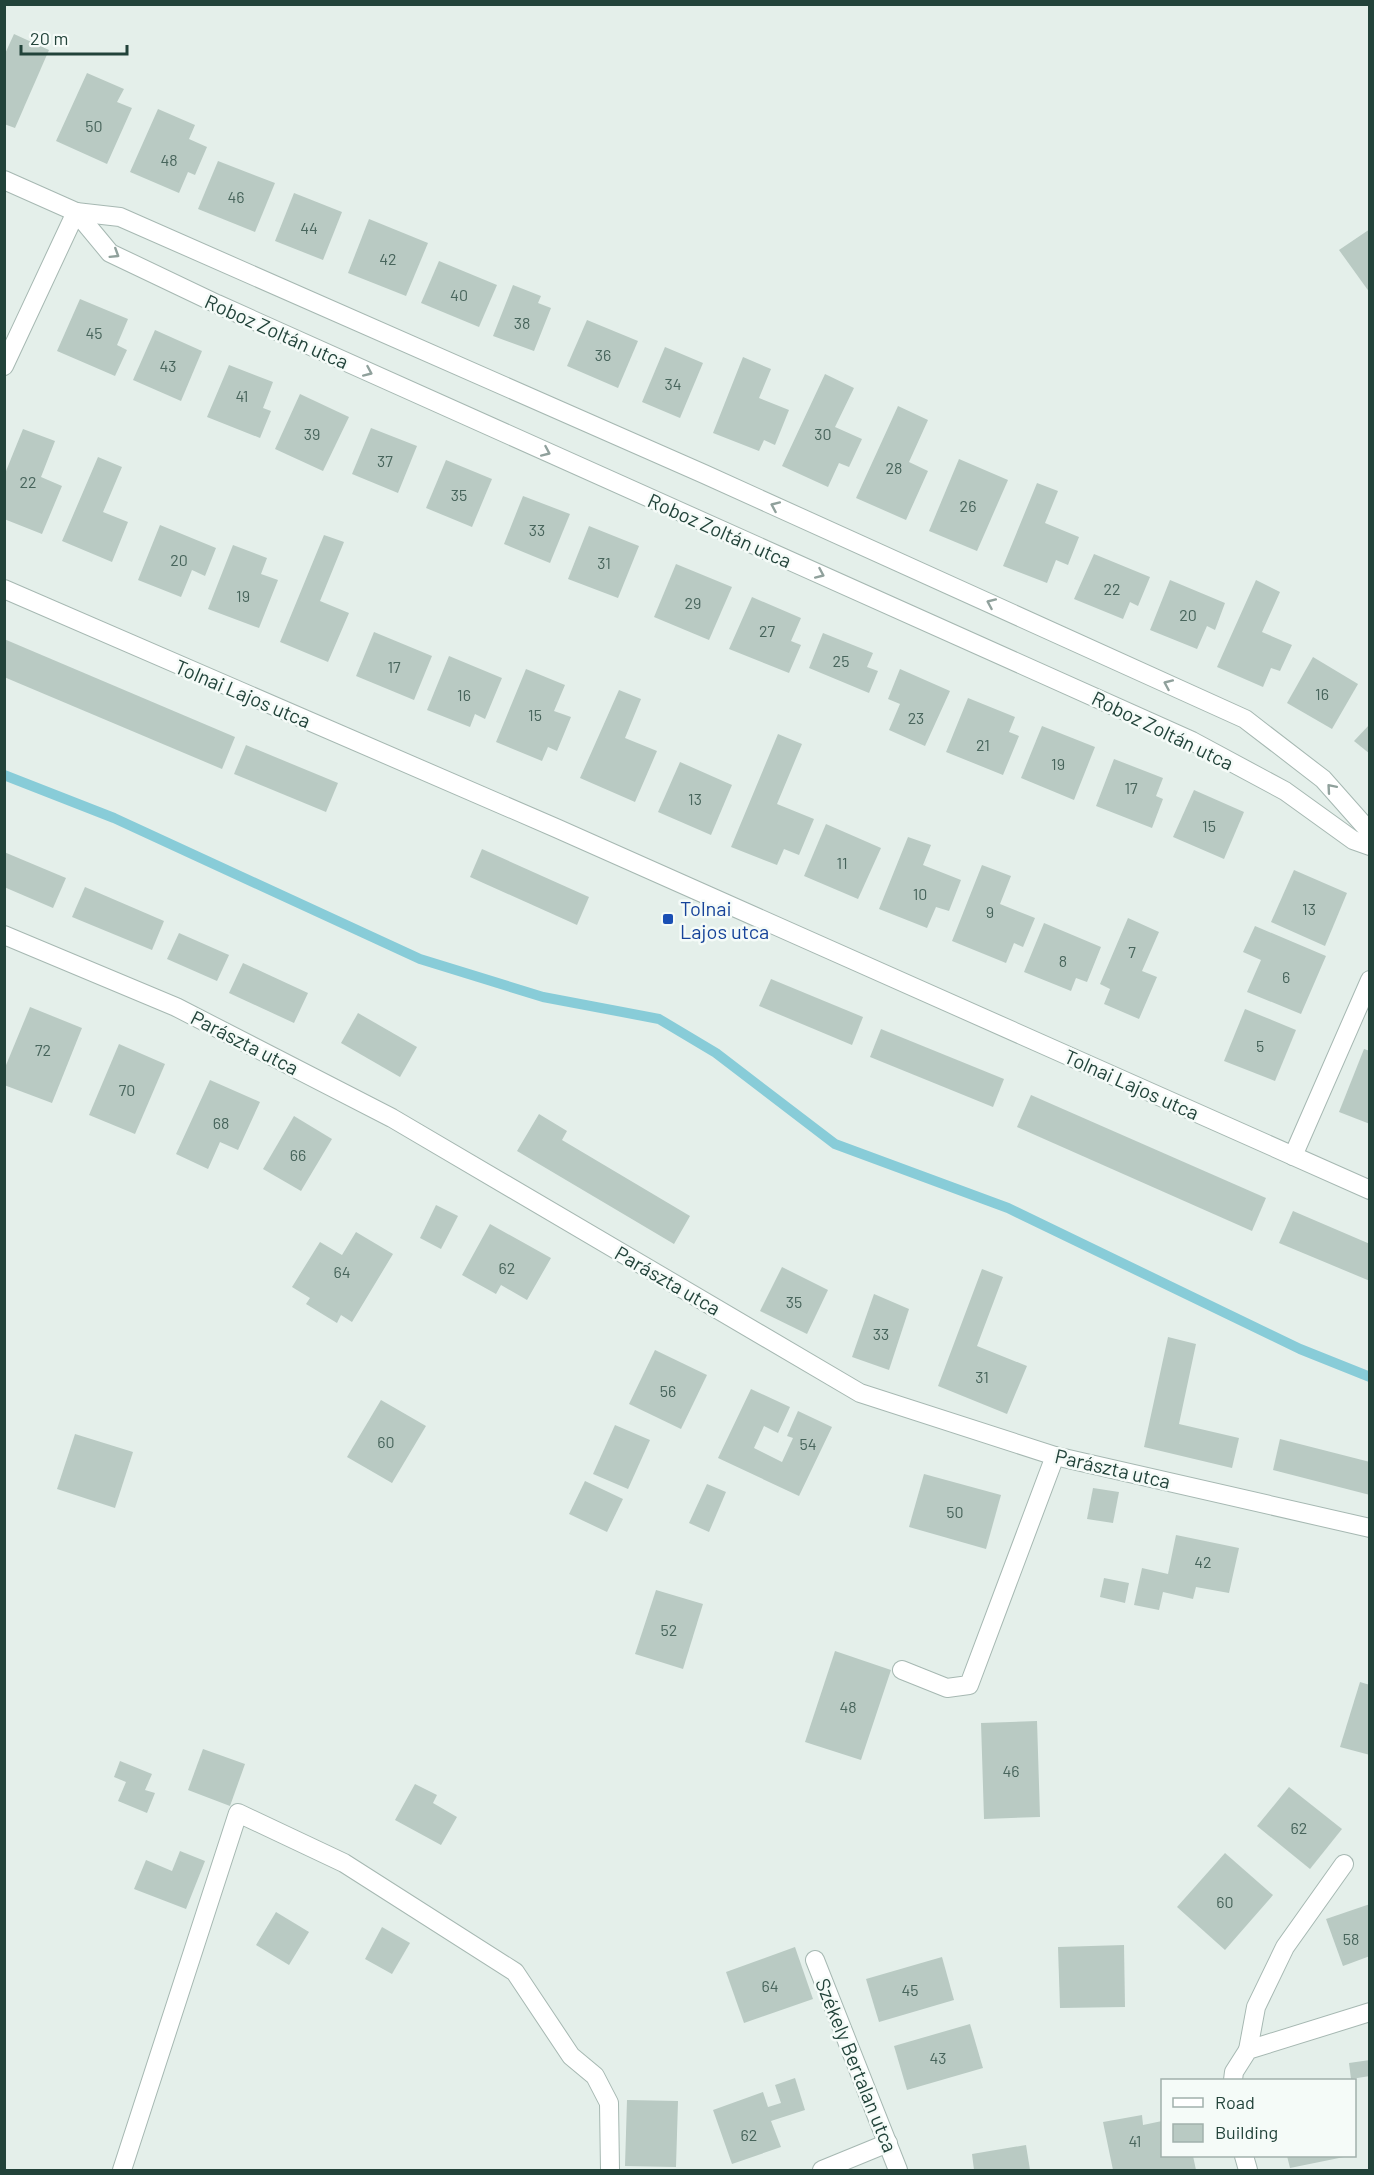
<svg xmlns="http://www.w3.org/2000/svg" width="1374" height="2175" viewBox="0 0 1374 2175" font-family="Barlow,sans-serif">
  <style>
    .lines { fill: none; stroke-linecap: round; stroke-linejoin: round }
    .stream { stroke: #88ccd8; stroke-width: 10 }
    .building { fill: #b9cac3 }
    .minor-casing { stroke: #a6b8b2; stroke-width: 20 }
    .minor { stroke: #fff; stroke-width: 18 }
    .oneway { stroke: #90a19c }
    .transit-dot { fill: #1a4fb4; stroke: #f5fbf8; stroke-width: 2 }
    .labels { text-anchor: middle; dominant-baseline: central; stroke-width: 5; stroke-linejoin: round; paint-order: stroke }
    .number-label { font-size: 16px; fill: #48655c }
    .street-label { font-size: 20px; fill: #22433a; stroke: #f5fbf8 }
    .transit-label { font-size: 20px; fill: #164399; stroke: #f5fbf8; text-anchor: start }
  </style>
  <rect width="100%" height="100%" fill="#e4efea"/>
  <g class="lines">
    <path class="stream" d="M4,775L114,818L420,959L543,997L659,1019L716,1053L835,1144L1008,1208L1300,1349L1370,1377"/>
  </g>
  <g class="building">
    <path d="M14,34L49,50L15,128L4,124V56Z"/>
    <path d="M87,73L124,89L117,102L132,108L107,164L56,141Z"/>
    <path d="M158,109L195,125L189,139L207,147L195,175L188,172L179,193L130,172Z"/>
    <path d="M218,161L275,183L255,232L198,209Z"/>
    <path d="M294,193L342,212L323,260L275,241Z"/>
    <path d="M369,219L428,243L406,296L348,273Z"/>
    <path d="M1370,229V293L1339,250Z"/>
    <path d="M439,261L497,285L479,327L421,303Z"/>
    <path d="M513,285L541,296L538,303L551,308L534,351L493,336Z"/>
    <path d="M80,299L128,319L117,345L127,350L115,376L57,351Z"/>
    <path d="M587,320L638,341L618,388L567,366Z"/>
    <path d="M155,330L202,351L181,401L133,380Z"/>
    <path d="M665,347L703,363L680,418L642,402Z"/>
    <path d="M743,357L771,369L759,398L789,410L775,445L764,440L759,451L713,433Z"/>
    <path d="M229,365L273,382L263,408L271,411L260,438L207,417Z"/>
    <path d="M825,374L854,388L835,427L862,439L849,467L839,463L828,487L782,466Z"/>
    <path d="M300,394L349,417L323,471L275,449Z"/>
    <path d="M898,406L928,420L909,462L928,471L906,520L856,498Z"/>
    <path d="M371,428L417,446L398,493L352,474Z"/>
    <path d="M23,429L55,441L41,477L62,486L42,534L4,519V476Z"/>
    <path d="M98,457L122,467L103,512L128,522L112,562L62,541Z"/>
    <path d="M959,459L1008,480L977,551L929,531Z"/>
    <path d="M446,460L492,479L472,527L426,508Z"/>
    <path d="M1037,483L1058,491L1045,523L1079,537L1068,565L1056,560L1047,583L1003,566Z"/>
    <path d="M523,496L570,514L550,563L504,544Z"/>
    <path d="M160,525L216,548L205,576L192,570L181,597L138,580Z"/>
    <path d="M589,526L639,546L618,598L568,579Z"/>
    <path d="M324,535L344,542L320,601L349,613L328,662L280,642Z"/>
    <path d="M233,545L267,558L261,574L278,580L259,628L208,609Z"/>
    <path d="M1094,554L1150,577L1138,606L1130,602L1123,619L1074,599Z"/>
    <path d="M676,564L732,587L709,640L654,617Z"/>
    <path d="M1170,580L1225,603L1215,630L1207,626L1197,649L1150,630Z"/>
    <path d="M1256,580L1280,592L1262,632L1292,645L1280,671L1271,668L1263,687L1217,667Z"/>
    <path d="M752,597L801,618L791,641L801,645L789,673L729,649Z"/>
    <path d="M374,632L432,656L414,700L356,676Z"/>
    <path d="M823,633L873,653L867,667L878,671L869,693L809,668Z"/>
    <path d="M4,639L235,737L222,769L4,677Z"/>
    <path d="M449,656L502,678L485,719L475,714L470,727L427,710Z"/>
    <path d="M1313,657L1358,684L1332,729L1287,703Z"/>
    <path d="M526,669L565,685L554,711L571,717L557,751L548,747L542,761L496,742Z"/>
    <path d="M900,669L950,691L925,746L889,730L900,704L888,699Z"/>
    <path d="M619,690L641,699L625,738L657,751L635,802L580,778Z"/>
    <path d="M968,698L1015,717L1009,732L1019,736L1003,775L946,752Z"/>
    <path d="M1370,724V754L1354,741Z"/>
    <path d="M1042,726L1095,747L1074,800L1021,778Z"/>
    <path d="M778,734L802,744L777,804L814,819L799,855L784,849L777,865L731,847Z"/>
    <path d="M246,745L338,783L326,812L234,774Z"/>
    <path d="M1114,759L1163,778L1156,796L1163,799L1152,828L1096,806Z"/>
    <path d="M680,762L732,785L711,835L658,812Z"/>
    <path d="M1194,790L1244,812L1224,859L1173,837Z"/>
    <path d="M826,824L881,848L858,899L804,876Z"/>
    <path d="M908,837L931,845L923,865L961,880L949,911L936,907L927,928L879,909Z"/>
    <path d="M482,849L589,897L577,925L470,877Z"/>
    <path d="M4,852L66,878L53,908L4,887Z"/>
    <path d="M982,865L1011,876L1000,904L1035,918L1023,947L1014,943L1006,963L952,941Z"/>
    <path d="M1294,870L1347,893L1325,946L1271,922Z"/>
    <path d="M85,887L164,921L152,950L72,917Z"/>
    <path d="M1128,918L1159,932L1142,971L1157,977L1139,1019L1104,1004L1110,989L1100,984Z"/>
    <path d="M1044,923L1101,947L1087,982L1076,978L1071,991L1024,972Z"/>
    <path d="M1255,926L1326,956L1301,1014L1247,992L1261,960L1243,952Z"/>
    <path d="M179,933L229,955L217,981L167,959Z"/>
    <path d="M243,963L308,993L294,1023L229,993Z"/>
    <path d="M771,979L863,1017L852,1045L759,1006Z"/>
    <path d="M30,1007L82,1028L52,1103L4,1085V1070Z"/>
    <path d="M1245,1009L1296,1030L1275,1081L1224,1061Z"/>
    <path d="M358,1013L417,1047L400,1077L341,1043Z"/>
    <path d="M881,1029L1004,1079L993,1107L870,1057Z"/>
    <path d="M119,1044L165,1064L135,1134L89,1115Z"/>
    <path d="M1364,1049L1370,1051V1124L1339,1112Z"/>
    <path d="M210,1080L260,1102L238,1150L220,1142L208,1169L176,1154Z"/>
    <path d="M1031,1095L1266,1198L1252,1231L1017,1127Z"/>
    <path d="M539,1114L567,1131L562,1140L690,1216L674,1244L517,1151Z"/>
    <path d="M294,1116L332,1139L301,1191L263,1169Z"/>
    <path d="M436,1205L458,1216L441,1249L420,1238Z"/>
    <path d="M1293,1211L1370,1244V1281L1279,1243Z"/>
    <path d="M490,1224L551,1258L527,1300L501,1285L496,1294L462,1275Z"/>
    <path d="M356,1232L393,1254L352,1322L341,1315L337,1323L306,1304L310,1298L292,1287L320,1242L342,1255Z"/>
    <path d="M782,1267L828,1290L807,1334L760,1311Z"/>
    <path d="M982,1269L1003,1277L977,1346L1027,1366L1007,1414L938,1386Z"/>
    <path d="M874,1294L909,1309L889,1370L852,1357Z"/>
    <path d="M1168,1337L1196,1344L1179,1424L1239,1438L1232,1468L1144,1447Z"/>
    <path d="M655,1350L707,1375L681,1429L629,1404Z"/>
    <path d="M751,1389L790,1407L778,1433L764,1426L754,1448L782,1462L793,1438L787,1436L798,1411L832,1427L799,1496L718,1458Z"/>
    <path d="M381,1400L426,1426L392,1483L347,1457Z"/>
    <path d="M615,1425L650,1440L628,1489L593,1474Z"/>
    <path d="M75,1434L133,1452L115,1508L57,1489Z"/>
    <path d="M1280,1439L1370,1462V1495L1273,1470Z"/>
    <path d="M924,1474L1001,1495L986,1549L909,1527Z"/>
    <path d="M585,1481L623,1499L607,1532L569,1514Z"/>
    <path d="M707,1484L726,1492L709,1532L689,1523Z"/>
    <path d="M1093,1488L1119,1492L1113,1523L1087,1519Z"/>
    <path d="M1176,1535L1239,1548L1229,1593L1196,1587L1193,1599L1163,1592L1159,1610L1134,1605L1142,1568L1168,1574Z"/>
    <path d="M1104,1578L1129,1583L1125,1603L1100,1597Z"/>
    <path d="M656,1590L703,1604L683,1669L635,1654Z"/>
    <path d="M835,1651L891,1670L861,1760L805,1742Z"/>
    <path d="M1360,1682L1370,1685V1755L1340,1747Z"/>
    <path d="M1037,1721L1040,1817L984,1819L981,1723Z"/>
    <path d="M203,1749L245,1764L230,1806L188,1790Z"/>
    <path d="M120,1761L152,1774L145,1790L155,1793L147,1813L118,1801L126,1782L114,1777Z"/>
    <path d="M415,1784L437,1795L433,1803L457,1817L441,1845L395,1820Z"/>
    <path d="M1289,1787L1342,1829L1310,1869L1257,1826Z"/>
    <path d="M180,1851L205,1861L186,1909L134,1889L146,1860L172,1871Z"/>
    <path d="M1225,1853L1273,1895L1225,1950L1177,1907Z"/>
    <path d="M1370,1904V1956L1343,1966L1326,1919Z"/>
    <path d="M276,1912L309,1932L289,1965L256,1945Z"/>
    <path d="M382,1927L410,1943L392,1974L365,1959Z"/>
    <path d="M1124,1945L1125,2007L1060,2008L1058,1947Z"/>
    <path d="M795,1947L813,1999L744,2023L726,1972Z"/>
    <path d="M942,1957L954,2000L879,2022L866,1979Z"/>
    <path d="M970,2024L983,2068L907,2090L894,2046Z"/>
    <path d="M1370,2060V2076L1351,2079L1349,2063Z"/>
    <path d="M795,2078L805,2110L771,2121L781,2147L732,2164L713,2110L763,2092L768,2107L781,2103L775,2085Z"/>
    <path d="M627,2100L678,2101L676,2167L625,2166Z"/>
    <path d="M1142,2115L1143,2125L1162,2121V2156H1193L1196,2170H1113L1103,2122Z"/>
    <path d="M1026,2145L1030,2170H974L972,2154Z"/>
    <path d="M1287,2156H1344V2157L1290,2168Z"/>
  </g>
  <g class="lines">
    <g class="minor-casing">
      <g id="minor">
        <path d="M4,180L76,212L120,217L704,474L1245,719L1323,779L1370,832"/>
        <path d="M76,212L110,253L217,304L1192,741L1285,791L1353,840L1370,846"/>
        <path d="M4,366L76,212"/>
        <path d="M4,589L556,828L1370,1190"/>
        <path d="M4,935L176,1007L392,1118L860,1393L1055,1456L1370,1528"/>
        <path d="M1293,1156L1370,980"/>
        <path d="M902,1670L947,1688L969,1685L1055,1456"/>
        <path d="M815,1960L898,2170"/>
        <path d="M1248,2050L1256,2007L1285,1947L1344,1864"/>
        <path d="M1233,2080L1234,2072L1248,2050L1370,2012"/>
        <path d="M1244,2156L1248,2170"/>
        <path d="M122,2170L238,1813L344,1863L515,1972L571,2056L595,2076L609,2103L610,2170"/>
        <path d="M822,2170L888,2143"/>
      </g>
    </g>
    <use href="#minor" class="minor"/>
  </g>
  <defs><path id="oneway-chevron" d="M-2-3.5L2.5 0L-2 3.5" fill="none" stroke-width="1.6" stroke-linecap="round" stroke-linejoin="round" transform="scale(1.5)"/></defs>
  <g class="oneway">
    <use href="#oneway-chevron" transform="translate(115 254) rotate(32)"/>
    <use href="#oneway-chevron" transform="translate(368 372) rotate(24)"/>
    <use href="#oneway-chevron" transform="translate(546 452) rotate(24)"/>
    <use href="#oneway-chevron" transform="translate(775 506) rotate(-156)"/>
    <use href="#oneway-chevron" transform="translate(820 574) rotate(24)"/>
    <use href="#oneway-chevron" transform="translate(991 603) rotate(-156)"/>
    <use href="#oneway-chevron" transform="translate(1168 684) rotate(-156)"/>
    <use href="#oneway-chevron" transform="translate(1331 788) rotate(-131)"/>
  </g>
  <rect class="transit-dot" x="662" y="913" width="12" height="12" rx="3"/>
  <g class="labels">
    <g class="number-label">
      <text x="94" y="125">50</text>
      <text x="169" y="159">48</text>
      <text x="236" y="196">46</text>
      <text x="309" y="227">44</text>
      <text x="388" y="258">42</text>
      <text x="459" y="294">40</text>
      <text x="522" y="322">38</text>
      <text x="94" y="332">45</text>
      <text x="603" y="354">36</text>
      <text x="168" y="365">43</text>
      <text x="673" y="383">34</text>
      <text x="242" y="395">41</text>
      <text x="312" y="433">39</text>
      <text x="823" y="433">30</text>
      <text x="385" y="460">37</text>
      <text x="894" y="467">28</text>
      <text x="28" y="481">22</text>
      <text x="459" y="494">35</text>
      <text x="968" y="505">26</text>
      <text x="537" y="529">33</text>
      <text x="179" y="559">20</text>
      <text x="604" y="562">31</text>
      <text x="1112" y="588">22</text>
      <text x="243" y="595">19</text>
      <text x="693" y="602">29</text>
      <text x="1188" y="614">20</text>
      <text x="767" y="630">27</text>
      <text x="841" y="660">25</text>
      <text x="394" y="666">17</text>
      <text x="1322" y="693">16</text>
      <text x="464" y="694">16</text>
      <text x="535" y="714">15</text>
      <text x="916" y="717">23</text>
      <text x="983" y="744">21</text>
      <text x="1058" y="763">19</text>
      <text x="1131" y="787">17</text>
      <text x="695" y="798">13</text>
      <text x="1209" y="825">15</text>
      <text x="842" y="862">11</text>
      <text x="920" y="893">10</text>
      <text x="1309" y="908">13</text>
      <text x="990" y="911">9</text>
      <text x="1132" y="951">7</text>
      <text x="1063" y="960">8</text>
      <text x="1286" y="976">6</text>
      <text x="1260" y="1045">5</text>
      <text x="43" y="1049">72</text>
      <text x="127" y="1089">70</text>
      <text x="221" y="1122">68</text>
      <text x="298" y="1154">66</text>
      <text x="507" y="1267">62</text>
      <text x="342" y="1271">64</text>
      <text x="794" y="1301">35</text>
      <text x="881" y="1333">33</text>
      <text x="982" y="1376">31</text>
      <text x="668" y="1390">56</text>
      <text x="386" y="1441">60</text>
      <text x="808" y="1443">54</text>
      <text x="955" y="1511">50</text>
      <text x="1203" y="1561">42</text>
      <text x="669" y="1629">52</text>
      <text x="848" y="1706">48</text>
      <text x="1011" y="1770">46</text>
      <text x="1299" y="1827">62</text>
      <text x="1225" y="1901">60</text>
      <text x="1351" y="1938">58</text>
      <text x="770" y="1985">64</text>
      <text x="910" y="1989">45</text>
      <text x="938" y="2057">43</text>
      <text x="749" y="2134">62</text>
      <text x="1135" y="2140">41</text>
    </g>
    <g class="street-label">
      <text transform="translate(277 331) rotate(24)">Roboz Zoltán utca</text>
      <text transform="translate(720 530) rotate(24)">Roboz Zoltán utca</text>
      <text transform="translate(243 693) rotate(23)">Tolnai Lajos utca</text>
      <text transform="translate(1163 730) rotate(26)">Roboz Zoltán utca</text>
      <text transform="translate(245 1042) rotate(27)">Parászta utca</text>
      <text transform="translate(1132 1084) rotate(24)">Tolnai Lajos utca</text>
      <text transform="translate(668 1280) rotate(30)">Parászta utca</text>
      <text transform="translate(1113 1468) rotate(13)">Parászta utca</text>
      <text transform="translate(857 2065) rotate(68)">Székely Bertalan utca</text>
    </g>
    <g class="transit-label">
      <text x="680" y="908">Tolnai<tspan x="680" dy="23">Lajos utca</tspan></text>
    </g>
  </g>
  <rect width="1374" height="2175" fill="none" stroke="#22433a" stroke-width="12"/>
  <rect x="1161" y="2079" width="195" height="78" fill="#f5fbf8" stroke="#a1b1ac" stroke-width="1.5"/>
  <rect x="1173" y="2098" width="30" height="9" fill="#ffffff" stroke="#a1b1ac" stroke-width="1.5"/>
  <text x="1215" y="2109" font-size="18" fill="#22433a">Road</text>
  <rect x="1173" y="2124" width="30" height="18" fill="#b9cac3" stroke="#a1b1ac" stroke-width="1.5"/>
  <text x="1215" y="2139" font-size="18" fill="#22433a">Building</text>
  <path d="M21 45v9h106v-9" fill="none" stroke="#22433a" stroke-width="3"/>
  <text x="30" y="45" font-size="18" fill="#22433a" stroke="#f5fbf8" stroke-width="4.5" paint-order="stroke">20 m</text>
</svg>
